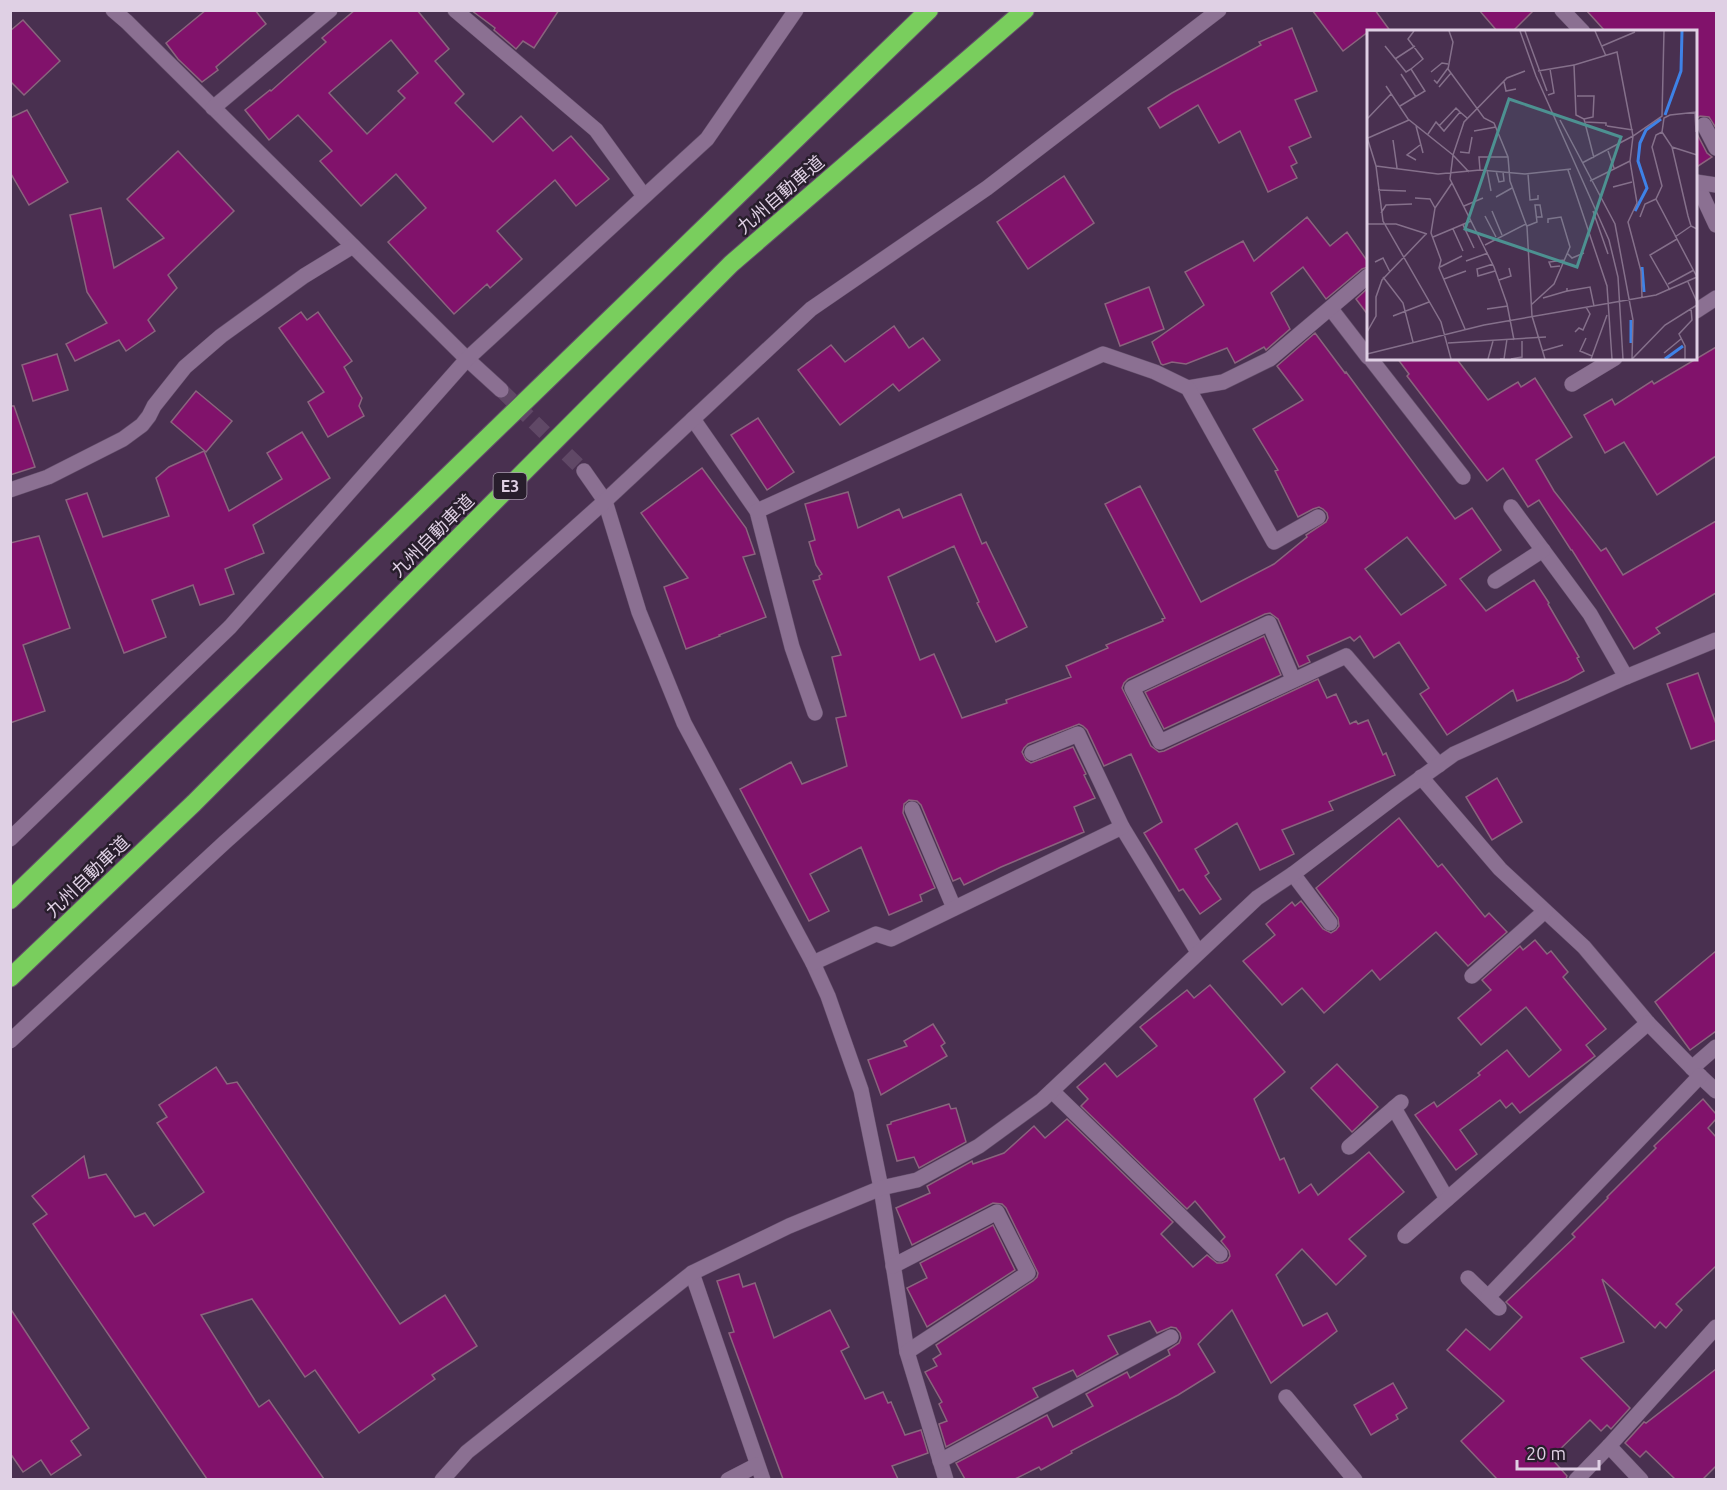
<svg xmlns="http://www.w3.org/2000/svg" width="1727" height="1490" viewBox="0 0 1727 1490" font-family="Ubuntu,'Noto Sans JP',sans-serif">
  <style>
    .building { fill: #81126b; stroke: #8a647e; stroke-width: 1.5; fill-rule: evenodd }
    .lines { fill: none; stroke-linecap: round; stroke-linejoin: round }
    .minor-tunnel { stroke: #604866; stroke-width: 15; stroke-dasharray: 15 8; stroke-linecap: butt }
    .minor-casing { stroke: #634e6a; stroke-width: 16 }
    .highway-casing { stroke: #634e6a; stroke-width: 20 }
    .minor { stroke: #8b7092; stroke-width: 15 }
    .highway { stroke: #79ce5d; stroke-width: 18 }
    .labels { text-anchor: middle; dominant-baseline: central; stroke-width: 5; stroke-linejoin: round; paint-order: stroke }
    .shield { fill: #281e2c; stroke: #a89bad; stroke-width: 1.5 }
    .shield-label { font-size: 16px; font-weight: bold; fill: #dfd0e4 }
    .street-label { font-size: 18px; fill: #dfd0e4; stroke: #281e2c }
    .inset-river { fill: none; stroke: #3e82e7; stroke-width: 3 }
    .inset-road { fill: none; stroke: #85708b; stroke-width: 1.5 }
    .view { fill: #4d9191; fill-opacity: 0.15; stroke: #4d9191; stroke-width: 3 }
    .inset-edge { fill: none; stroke: #dfd0e4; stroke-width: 3 }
  </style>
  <rect width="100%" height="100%" fill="#493050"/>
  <g class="building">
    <path d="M206,10H255L266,24L216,67L218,70L202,82L178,59L166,43Z"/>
    <path d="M355,10H417L449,49L435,61L464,94L455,103L493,142L521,116L553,151L571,136L609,179L576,206L555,180L497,231L522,259L490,288L487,284L454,314L388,242L426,208L396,174L361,206L320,161L332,151L298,115L269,140L245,110L270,90L271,91L326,42L322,38ZM391,40L418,73L398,91L405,98L367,134L329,93Z"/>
    <path d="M471,10H559L534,48L523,41L516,49L494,30L495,28Z"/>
    <path d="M1312,10H1375L1391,32H1368L1343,51Z"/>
    <path d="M1479,10H1534L1512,32H1498Z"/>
    <path d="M1586,10H1716V128L1709,117L1700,116L1695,120V32H1606Z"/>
    <path d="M23,20L60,61L24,95L10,81V31Z"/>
    <path d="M1292,28L1317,91L1295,100L1311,137L1289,147L1297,163L1291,166L1297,178L1268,192L1240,131L1219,143L1198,105L1160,128L1148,108L1172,93L1261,45L1259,42Z"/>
    <path d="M27,110L68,182L29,205L10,172V118Z"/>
    <path d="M1695,130L1707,153L1712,157L1695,168Z"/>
    <path d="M178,151L234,211L168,275L177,288L148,320L155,331L126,351L119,340L75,361L66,344L107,323L87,292L70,215L101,208L114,268L164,238L127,199Z"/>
    <path d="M1064,176L1094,223L1028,269L997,222Z"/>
    <path d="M1307,217L1330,246L1347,232L1368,262V267L1362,269L1326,299L1303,267L1271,293L1290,329L1266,350L1264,347L1235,363L1227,348L1186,364L1172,362L1163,365L1161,364L1152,342L1204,305L1185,272L1243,241L1254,261Z"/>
    <path d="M1149,287L1164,329L1120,346L1105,304Z"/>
    <path d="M1368,288V315L1356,299Z"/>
    <path d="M301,312L307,320L318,312L352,361L344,367L362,398L359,406L364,416L328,437L308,402L324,392L279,328Z"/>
    <path d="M894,326L909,348L923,338L940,360L899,391L893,384L840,425L798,370L831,345L845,362Z"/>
    <path d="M1315,333L1345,373L1346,372L1455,519L1472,508L1501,550L1460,579L1486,611L1534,580L1549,603L1548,604L1579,657L1577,658L1584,671L1568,680L1517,701L1513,690L1447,735L1420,694L1429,688L1399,642L1374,658L1360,636L1354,641L1350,637L1307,656L1310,662L1299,667L1278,619L1270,613L1265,614L1128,679L1124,683L1122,688L1151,746L1159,752L1164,751L1318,679L1327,698L1336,694L1350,724L1356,721L1358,724L1368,720L1383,755L1386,753L1395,775L1329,802L1333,810L1282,830L1294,854L1260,870L1237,823L1195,849L1209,873L1205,876L1221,899L1200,914L1183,889L1179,891L1144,833L1162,822L1131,754L1104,766L1087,730L1083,726L1079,724L1028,744L1024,748L1022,752L1026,760L1031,763L1073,747L1086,774L1084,775L1095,798L1074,807L1084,832L1001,867L964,885L960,878L953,881L921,805L917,801L909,800L904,804L903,813L935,888L920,895L922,901L889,915L861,847L810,874L829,911L809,921L740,789L791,762L802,784L847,766L836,718L846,716L832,657L841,655L813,581L820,579L819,576L822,574L816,565L809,542L815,540L805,504L848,492L858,528L899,509L903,518L961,494L982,544L986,542L1027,627L996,642L977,603L979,602L954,546L888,577L920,660L934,654L962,718L1007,703L1006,700L1071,677L1066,666L1108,648L1106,645L1163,621L1162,619L1165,618L1105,504L1140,486L1201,602L1274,564L1307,537L1306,535L1326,522L1328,518L1327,513L1323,509L1319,507L1313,509L1298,517L1275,471L1278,470L1253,429L1303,400L1277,366ZM1407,537L1446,585L1401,615L1365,569Z"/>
    <path d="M1716,347V456L1657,495L1624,442L1605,453L1584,415L1612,399L1615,405L1652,381L1654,384Z"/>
    <path d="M57,354L68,390L33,401L22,365Z"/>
    <path d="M1397,358H1456L1488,400L1518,382L1521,387L1535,378L1572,437L1536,460L1554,491L1601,551L1606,548L1623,575L1716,521V593L1656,628L1660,633L1634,649L1572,550H1571L1539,500L1528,507L1503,468L1487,481L1407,376L1409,374Z"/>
    <path d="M196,391L232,421L206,452L171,422Z"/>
    <path d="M10,406H14L35,467L10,475Z"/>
    <path d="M758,418L794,472L767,490L731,435Z"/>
    <path d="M302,432L330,478L253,525L264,553L225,569L234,594L200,605L193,585L152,600L166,637L124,653L66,500L87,493L103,537L169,516L156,478L169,467L204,451L229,511L282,479L267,453Z"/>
    <path d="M702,468L746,528L755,554L743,557L766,617L719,635L720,636L686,649L664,587L688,578L641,513Z"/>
    <path d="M39,536L70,628L23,645L45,711L10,723V543Z"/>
    <path d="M1264,636L1281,675L1164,729L1145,692Z"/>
    <path d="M1698,673L1716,724V740L1691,749L1667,684Z"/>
    <path d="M1497,778L1522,822L1492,840L1466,797Z"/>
    <path d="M1399,818L1438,867L1442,864L1485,917L1489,913L1507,932L1468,966L1436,932L1380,980L1372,970L1324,1013L1302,988L1282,1005L1243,961L1275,935L1266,924L1292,902L1295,906L1301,901L1323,929L1331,933L1336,930L1339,926L1338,918L1316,888Z"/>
    <path d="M1535,940L1547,954L1551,951L1568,972L1563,977L1606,1029L1586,1045L1595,1056L1520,1113L1512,1103L1506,1108L1500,1100L1460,1130L1477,1154L1456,1170L1415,1115L1434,1102L1437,1107L1480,1075L1478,1073L1507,1050L1529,1077L1561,1050L1526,1007L1481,1045L1458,1018L1491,990L1482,980L1520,946L1523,950Z"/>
    <path d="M1716,951V1031L1690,1050L1655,1002Z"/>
    <path d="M1210,985L1285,1072L1254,1099L1280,1160L1284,1158L1299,1193L1311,1184L1318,1195L1369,1152L1404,1192L1349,1239L1366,1256L1336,1285L1302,1249L1276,1275L1303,1326L1327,1313L1337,1331L1271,1383L1232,1310L1198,1344L1215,1372L1178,1395L1071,1451L1072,1453L1041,1470L1039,1467L1015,1479H965L956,1463L1047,1415L1053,1427L1093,1406L1086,1394L1127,1372L1130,1378L1170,1355L1168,1350L1179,1343L1181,1338L1180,1333L1176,1328L1171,1327L1157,1333L1150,1321L1108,1336L1118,1354L1077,1377L1073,1370L1033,1388L1038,1397L946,1447L939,1424L947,1421L939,1404L942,1402L925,1372L937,1366L933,1359L941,1354L936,1345L1033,1281L1037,1277L1038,1273L1006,1208L1002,1204L993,1203L912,1245L896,1208L930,1193L927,1186L972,1161L973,1164L1004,1153L1034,1126L1045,1138L1067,1119L1173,1222L1161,1234L1193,1267L1207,1255L1217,1263H1222L1227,1261L1230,1256L1229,1251L1221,1241L1225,1237L1195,1201L1187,1209L1081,1106L1088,1099L1077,1087L1105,1063L1117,1077L1157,1046L1140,1027L1187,990L1194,998Z"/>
    <path d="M933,1024L945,1043L941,1046L947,1056L881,1095L868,1060L907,1046L904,1041Z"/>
    <path d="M1337,1064L1378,1107L1352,1132L1311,1088Z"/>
    <path d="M216,1067L227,1084L237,1082L400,1324L445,1295L477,1346L432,1375L435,1379L359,1433L315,1370L305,1377L252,1299L201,1315L259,1407L269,1400L324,1479H207L33,1224L47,1214L32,1196L84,1156L89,1178L106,1174L135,1217L145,1213L154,1226L204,1192L157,1123L167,1117L159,1105Z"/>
    <path d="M1703,1099L1716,1114V1119L1708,1128L1716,1137V1266L1676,1304L1682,1310L1666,1328L1660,1322L1655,1328L1602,1279L1624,1342L1581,1358L1630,1408L1611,1429L1607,1425L1601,1431L1590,1420L1551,1458L1567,1476L1566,1479H1497L1461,1441L1504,1401L1447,1350L1466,1329L1490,1350L1522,1317L1506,1302L1575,1237L1572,1234L1608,1198L1607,1197L1656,1148L1654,1146Z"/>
    <path d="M949,1104L951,1109L956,1108L966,1142L919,1168L914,1157L897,1161L887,1125L891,1124V1122Z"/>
    <path d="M993,1225L1015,1270L927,1327L907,1288L927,1278L920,1263Z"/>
    <path d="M739,1274L743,1287L755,1283L774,1338L830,1310L849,1347L841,1351L865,1399L883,1392L888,1403L891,1402L905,1435L921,1430L928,1453L892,1466L898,1479H783L729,1333L734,1332L717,1281Z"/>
    <path d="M10,1308L89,1428L71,1441L81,1455L51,1475L41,1460L23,1472L10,1453Z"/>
    <path d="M1716,1369V1466L1703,1479H1675L1646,1451L1640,1457L1625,1443L1644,1422L1646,1423Z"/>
    <path d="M1393,1383L1407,1408L1396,1415L1398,1419L1371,1435L1354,1405Z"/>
  </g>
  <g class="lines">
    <path class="minor-tunnel" d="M501,390L584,471"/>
    <g class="minor-casing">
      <g id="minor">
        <path d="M113,10L127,22L467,359L501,390"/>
        <path d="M455,10L596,130L644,196"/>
        <path d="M1562,10L1583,32"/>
        <path d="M213,108L330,10"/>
        <path d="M1704,125L1716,148"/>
        <path d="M1696,182L1716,225"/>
        <path d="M1696,182L1716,185"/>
        <path d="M1331,309L1368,357"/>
        <path d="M1696,311L1716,298"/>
        <path d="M1370,358L1463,477"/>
        <path d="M1572,384L1615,358"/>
        <path d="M1188,388L1223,382L1270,359L1368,276"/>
        <path d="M693,419L757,511L792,647L815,713"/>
        <path d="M584,471L605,501L639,612L684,723L813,963L828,996L861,1090L881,1188L907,1352L946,1480"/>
        <path d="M10,490L48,477L123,439L142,425L149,416L154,406L185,367L221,336L304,276L353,246"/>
        <path d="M1511,507L1590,614L1626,677"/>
        <path d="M757,511L1103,354L1155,372L1188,388L1274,542L1318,517"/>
        <path d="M1495,581L1543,550"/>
        <path d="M1293,679L1269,623L1132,688L1160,742L1346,656L1439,765"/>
        <path d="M1421,777L1500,869L1584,947L1648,1023L1700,1076L1716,1091"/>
        <path d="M912,809L954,908"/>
        <path d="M1122,827L1198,952"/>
        <path d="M10,839L230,627L467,359L707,139L796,10"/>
        <path d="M1293,874L1330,923"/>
        <path d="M813,963L876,934L891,939L1122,827L1078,734L1032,753"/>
        <path d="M1472,976L1545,911"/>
        <path d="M10,1041L224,843L605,501L811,309L987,188L1219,10"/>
        <path d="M1692,1068L1716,1047"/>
        <path d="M1052,1091L1220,1254"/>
        <path d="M1394,1108L1447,1199"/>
        <path d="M1349,1147L1401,1102"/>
        <path d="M1405,1236L1648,1023"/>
        <path d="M893,1266L997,1212L1028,1273L907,1352"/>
        <path d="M692,1273L763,1480"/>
        <path d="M1468,1278L1499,1308"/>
        <path d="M1488,1297L1700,1076"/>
        <path d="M1286,1397L1355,1480"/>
        <path d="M1609,1446L1641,1480"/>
        <path d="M940,1461L1171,1337"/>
        <path d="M442,1480L467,1452L692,1273L789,1226L881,1188L917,1180L979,1146L1042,1100L1257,898L1293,874L1397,795L1454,754L1626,677L1716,640"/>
        <path d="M728,1480L757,1465"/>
        <path d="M1576,1480L1609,1446L1716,1327"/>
      </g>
    </g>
    <g class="highway-casing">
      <g id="highway">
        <path d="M10,900L929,10"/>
        <path d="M10,978L194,803L731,264L1025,10"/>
      </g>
    </g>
    <use href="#minor" class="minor"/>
    <use href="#highway" class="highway"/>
  </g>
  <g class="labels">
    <rect class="shield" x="493.5" y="473" width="33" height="26" rx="4.5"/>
    <g class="shield-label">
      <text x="510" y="486">E3</text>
    </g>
    <g class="street-label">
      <text transform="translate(780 194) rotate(-41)">九州自動車道</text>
      <text transform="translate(432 535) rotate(-45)">九州自動車道</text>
      <text transform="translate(87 876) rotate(-44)">九州自動車道</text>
    </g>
  </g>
  <g transform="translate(1367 30)">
    <rect width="330" height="330" fill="#493050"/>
    <path class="inset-river" d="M298,85L314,41L315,1M268,181L280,158L271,131L273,113L279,100L294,89M275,237L277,262M264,313V290M298,329L316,316"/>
    <path class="inset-road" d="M82,1L86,12L81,39L117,88L127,93L141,127L143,151L160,197L165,286L178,329M153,1L169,46L242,210L251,247L256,329M158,1L180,61M228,1L239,26M18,16L39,42L44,39L56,29L41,9L47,1M235,16L268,2M28,29L48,16M171,41L207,35M64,42L75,33L81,34M34,44L49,67M67,50L70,53L81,38M137,52L139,61L149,59M19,56L41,89L86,125L83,149L127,237L140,274L147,310M72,57L84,43M181,65L187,63L183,39M210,66H227L226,87L217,89M33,76L58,61L44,39M328,82L329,102M330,82L303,85L297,88L295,102L305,117L321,186L324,196L330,199M0,89L24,64M193,90L248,194L266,290L265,329L298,295L330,275M217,92L239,93V96M49,96L56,123M72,96L89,78L93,82M240,96L266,100M107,101L129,97M295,102L289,105L285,117L295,156L289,169L330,247M61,104L69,92L77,101L93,82L100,88M0,107L9,136L16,191L74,292L84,329M1,108L42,90M26,110L30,138M305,117L330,125M241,121L247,138M93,122L102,123L105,107M227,128L217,89L209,85L207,35L250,22L266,106L263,131L270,173L261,192L274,241L275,267M49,130L40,125L53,115M215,133L266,106L295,86L297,1M9,136L71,144L113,140L158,144L204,139M113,140L112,127H141M120,140L124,161M201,140L240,256L245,329M129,141L132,152L137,151L136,142M102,142L86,125L97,92L140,48L158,41M161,144L163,170L171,169V165M223,151L263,131M85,153L68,178L64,203L74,230L72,238L98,299M246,157L265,152M11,160L39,161M129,167L145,158M48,168L63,169L68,178M97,176L116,168M125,181L135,205M226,181L241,224M14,183L19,175L45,174M118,186L129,207M273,187L278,174L289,169M0,194H29L60,204M96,195L107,218M160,196L170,192L168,175H173L175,187H170M86,199L96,221M66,207L104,191M308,207L324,196M118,215L159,194M200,223L205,228L217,223M99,231L121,223M8,232L16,228L23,242M126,234L110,239L111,246L128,241M193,236L184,237L182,232L197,230M73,237L95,226M16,247L36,273L46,312M77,249L99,241M132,250L144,246L142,238M321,252L330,272M301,254L327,240M200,258V261L223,257L227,276M303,260L283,225L310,209M176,268L200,261M164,275L187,254L203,217L194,187L181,189V193M120,279L141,276M26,286L62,272M0,302L9,286V267L15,250L59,204M208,302L212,298L216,300L223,284L219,277M219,308L213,321L225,326M81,313L179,307M175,321L196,315M297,323L314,309M0,324L117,295L289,265L330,247M121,329L126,311M133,329H137L140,309M144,329L155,327V311M224,329L240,285M318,329V316L312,304L325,290L324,278"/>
    <path class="view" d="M142,69L254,107L210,237L98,199Z"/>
    <rect width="330" height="330" class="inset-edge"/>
  </g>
  <rect width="1727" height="1490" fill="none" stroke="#dfd0e4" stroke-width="24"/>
  <path d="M1517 1460v9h82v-9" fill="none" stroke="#dfd0e4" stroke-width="3"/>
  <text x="1526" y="1460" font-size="18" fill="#dfd0e4" stroke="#281e2c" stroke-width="4.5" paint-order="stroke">20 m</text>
</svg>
